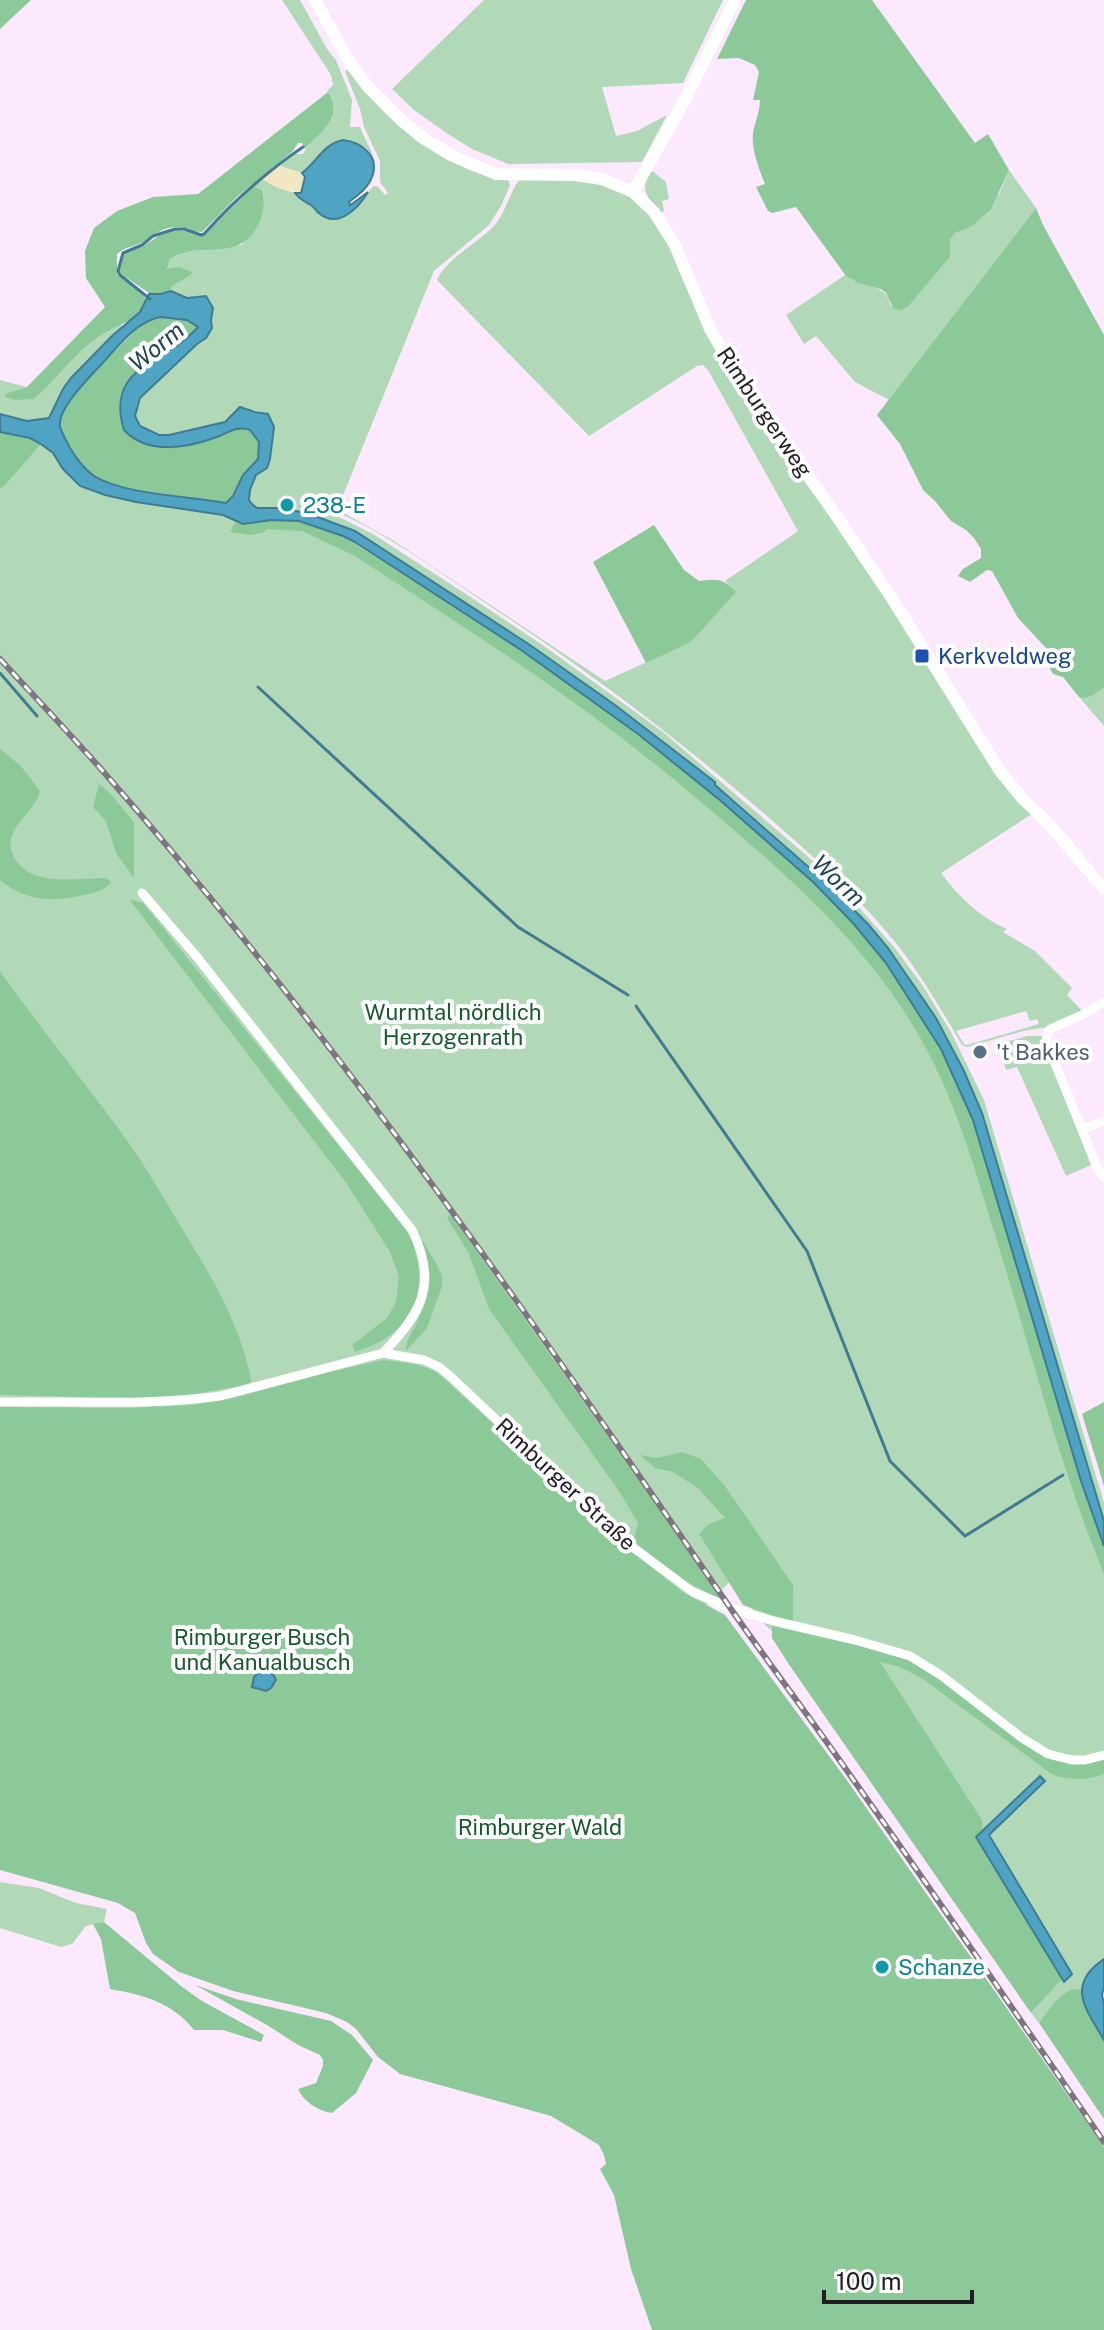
<svg xmlns="http://www.w3.org/2000/svg" width="1104" height="2330" viewBox="0 0 1104 2330" font-family="'Public Sans',sans-serif">
  <style>
    .green { fill: #b1d9b8; fill-rule: evenodd }
    .forest { fill: #8cc998 }
    .sand { fill: #f1e7c2 }
    .water { fill: #4ea4c2; stroke: #417b93; stroke-width: 2; fill-rule: evenodd }
    .lines { fill: none; stroke-linecap: round; stroke-linejoin: round }
    .stream { stroke: #417b93; stroke-width: 3 }
    .minor { stroke: #fff; stroke-width: 9 }
    .tertiary { stroke: #fff; stroke-width: 12 }
    .rail-casing { stroke: #817482; stroke-width: 6 }
    .rail { stroke: #fff; stroke-width: 3; stroke-dasharray: 9; stroke-linecap: butt }
    .culture-dot { fill: #0f9aa8; stroke: #fff; stroke-width: 3 }
    .transit-dot { fill: #1a4fb4; stroke: #fff; stroke-width: 3 }
    .service-dot { fill: #5c6f8a; stroke: #fff; stroke-width: 3 }
    .labels { text-anchor: middle; dominant-baseline: central; stroke-width: 8; stroke-linejoin: round; paint-order: stroke }
    .street-label { font-size: 22px; fill: #241c25; stroke: #fff }
    .culture-label { font-size: 22px; fill: #0d838f; stroke: #fff; text-anchor: start }
    .transit-label { font-size: 22px; fill: #164399; stroke: #fff; text-anchor: start }
    .park-label { font-size: 22px; fill: #17592d; stroke: #fff }
    .service-label { font-size: 22px; fill: #4e5e75; stroke: #fff; text-anchor: start }
    .water-label { font-size: 24px; font-style: italic; fill: #204754; stroke: #fff }
  </style>
  <rect width="100%" height="100%" fill="#fde9fe"/>
  <g class="green">
    <path d="M282,0H300L327,49L336,60L352,100L350,127H360C370,153 387,166 363,190C386,161 369,151 343,140C321,146 319,161 302,173L280,166L295,154H303C316,131 347,121 327,91L333,85L331,75Z"/>
    <path d="M484,0H723L683,83L602,87L616,136L637,131L667,115L642,162L508,164L472,149L448,134L414,110L392,89Z"/>
    <path d="M347,70C361,81 371,99 384,112C416,143 463,175 508,180L510,185L501,206L489,225L434,271L335,515L373,534L469,596L544,646L663,732L820,867L853,901L895,948L923,986L951,1032L984,1100L1104,1503V1521L982,1113L957,1056L936,1018L889,950L868,924L829,885L715,785V782L615,705L530,645L355,531L307,513L257,508C245,501 250,492 254,481C255,479 255,477 256,475C258,472 264,471 266,468C273,460 276,420 268,414C263,411 252,411 244,407L225,422L169,435H159L146,430L136,421V409L140,398L197,344L205,340L212,326L211,320L213,308L197,296L187,298L171,291V287L191,275L167,269L170,259L184,252L241,245C255,231 268,210 262,190L254,186L262,179L278,188L295,193C300,201 308,202 315,208C318,210 321,215 324,217C348,228 360,198 374,186L378,187L385,195L388,193L380,182V161L364,127L360,109L345,71Z"/>
    <path d="M651,170L666,182L669,199L662,201L664,211L661,213C647,196 639,191 651,170Z"/>
    <path d="M1009,170L1036,208L889,400L855,382L816,336L804,344L786,315L845,275C862,290 884,280 891,305L908,307L950,257V240L955,233L963,229L999,194Z"/>
    <path d="M519,180C560,180 607,176 640,205C669,230 671,258 687,288C699,311 715,333 729,354C828,509 930,662 1032,814L941,873C959,897 979,917 1007,929L1003,932L1035,951L1072,988L1067,995L1082,1011L1048,1027L1023,1031L967,1047L962,1045C943,1012 923,979 900,948C861,899 814,857 767,816C681,741 591,673 496,610C446,577 396,539 341,514L342,512L394,541L605,681L691,642L735,592L725,581L798,531L708,370L703,365L697,366L589,436L437,280C446,259 478,243 494,226C506,212 509,194 519,180ZM1026,1011L1030,1021L1037,1019L1039,1024L967,1045L964,1044L956,1031Z"/>
    <path d="M123,325L66,386L49,418L27,421L0,414V380L27,387L6,393L34,399C58,378 91,331 123,325Z"/>
    <path d="M0,421L21,425L100,484L332,525L616,711L812,874L918,999L1104,1527V1959C1095,1966 1082,1979 1081,1990H1072L1051,2007L1039,2023L1031,2013L1065,1976L982,1833L981,1820L873,1653C854,1650 787,1641 775,1633C755,1620 745,1597 736,1576L704,1607L0,1864Z"/>
    <path d="M1104,688V726L1079,697L1093,695Z"/>
    <path d="M1028,1036H1042L1091,1165L1066,1176L1017,1067L1006,1070L998,1044Z"/>
    <path d="M0,1882L39,1888L76,1903L107,1909L104,1922L86,1926L72,1944L61,1947L0,1928Z"/>
  </g>
  <g class="forest">
    <path d="M0,0H31L0,29Z"/>
    <path d="M746,0H872L975,143L988,134L1009,170L991,209L972,226L955,233L950,240V257L908,307L901,310L894,309L886,293L881,289L858,283L846,276L796,207L772,213L768,211L756,187L765,184C759,169 751,149 753,133C755,121 760,112 760,100H753L759,72L755,65L739,58L717,59Z"/>
    <path d="M328,92C344,117 322,131 305,149L302,143H298L293,151L239,195L202,232C193,232 186,227 177,227C160,227 154,237 141,243C132,247 125,247 117,254V274L142,294L146,299C140,322 115,325 98,337C74,354 56,380 34,399L14,400L5,397L6,393L27,387L105,307L86,278L85,251L94,228L117,211L153,197L198,194Z"/>
    <path d="M254,186L262,190C265,201 264,210 260,221C240,266 202,238 170,259L167,269L179,267L192,272L191,275L171,287V291L152,295L124,276L119,271L124,253C130,249 136,249 143,246C155,240 162,230 178,230C187,230 194,236 203,236Z"/>
    <path d="M1036,208L1043,225L1104,335V688L1093,695L1085,698L1079,697L1063,677L1053,674L1048,665L1049,659L1046,648L1018,618L992,571L987,570L970,582L958,576L963,569L981,558V549L974,538L966,530L951,521L935,501L923,490L900,444L877,415Z"/>
    <path d="M166,317L187,320L198,327C167,363 103,364 124,430C153,453 181,450 214,438C227,434 236,425 250,429C258,437 264,449 258,460C255,466 247,469 244,474C237,483 235,494 226,503C192,496 115,494 90,473C82,466 76,457 71,449C65,439 58,425 62,414C67,397 119,346 134,331L144,322Z"/>
    <path d="M0,432L30,438L41,444L4,486L0,488Z"/>
    <path d="M271,520L299,521L343,536L474,619L597,703L721,801L813,882L853,923L886,963L941,1049L973,1120L1081,1481L1104,1546V1574C1058,1462 1029,1343 993,1228C976,1173 960,1117 935,1066C888,969 815,900 735,831C688,790 640,751 591,715C514,658 434,608 355,556L302,531L266,529L265,532L250,535L230,532L236,521L246,524Z"/>
    <path d="M654,525L684,570L699,581C719,579 722,578 736,592L691,642L646,663L593,562Z"/>
    <path d="M0,749L20,765L40,791C37,806 20,818 13,833C9,841 10,849 14,857C30,888 77,878 106,878L111,882C105,891 95,892 84,895C53,902 26,902 0,880Z"/>
    <path d="M99,784L109,792L134,822V878L116,853L106,821L93,807Z"/>
    <path d="M129,899L143,903L410,1234C432,1291 415,1334 355,1352L352,1345L387,1318L396,1302L399,1276L390,1252L347,1184Z"/>
    <path d="M0,971C39,1026 81,1078 121,1132C145,1165 165,1200 186,1235C215,1282 242,1329 252,1384L183,1396L131,1398L0,1395Z"/>
    <path d="M450,1214L709,1579L721,1599L686,1582L633,1541L638,1523L619,1491L489,1309L469,1254L447,1218Z"/>
    <path d="M419,1235L436,1263L442,1276V1286L427,1328L406,1351C406,1339 412,1333 417,1322C434,1288 433,1270 419,1235Z"/>
    <path d="M383,1360C402,1362 422,1363 439,1374L651,1567L684,1593L725,1615L846,1779L1104,2147V2330H652L631,2269L614,2195L600,2169L606,2164L604,2155L599,2145L551,2116L400,2074L378,2057L356,2029L347,2022L326,2013L233,1991L179,1972L153,1954L146,1943L135,1913L118,1903L0,1870V1407L127,1408L194,1405L234,1398L330,1372Z"/>
    <path d="M1104,1402V1486L1082,1414Z"/>
    <path d="M682,1452L701,1459L725,1486L793,1585V1623L743,1605L699,1534L709,1524L725,1518L698,1488L673,1472L655,1468L640,1455L657,1458Z"/>
    <path d="M772,1626L889,1652L910,1659L1057,1759L1104,1757V1774C1086,1781 1072,1780 1053,1775L923,1679L900,1667L880,1662L982,1820V1833L1065,1976L1031,2013L790,1666L772,1638Z"/>
    <path d="M104,1922L181,1986L202,2001L264,2035L261,2042L223,2030H194C172,2002 143,1995 110,1989L101,1939L93,1924Z"/>
    <path d="M195,1985L236,1999L331,2021L352,2035L373,2060L356,2093L332,2113C318,2111 304,2102 298,2089L316,2083L323,2066V2060L320,2055L298,2045L267,2025Z"/>
    <path d="M1072,1989L1081,1990L1087,2009L1104,2040V2119L1039,2023C1048,2010 1057,1997 1072,1989Z"/>
  </g>
  <path class="sand" d="M280,166L302,173L305,176L301,193L278,188L262,179Z"/>
  <g class="water">
    <path d="M343,140C361,142 380,156 372,177C368,188 358,195 349,202L350,205L352,204L368,192C359,207 339,229 320,214C316,211 314,207 311,205C304,201 300,200 295,193H301L305,177L302,173C317,162 323,144 343,140Z"/>
    <path d="M171,291L187,298L206,296L213,308L211,320L212,328L206,338L197,344L140,398L135,416L140,426L159,435H169L225,422L240,407L255,412L268,414L274,427L270,459L267,468L256,475L250,490L249,500L252,504L257,508H279L307,513L355,531L530,645L615,705L715,782V785L829,885L868,924L888,948L936,1018L964,1071L982,1113L1104,1521V1546L1081,1481L973,1120L941,1049L886,963L853,923L813,882L721,801L638,734L521,650L355,542L343,536L299,521L271,520L243,524L223,515L136,502L105,495L80,486L63,469L53,453L41,444L30,438L0,432V414L27,421L49,418L63,389L71,378L112,336L140,312L149,294H161ZM161,317L187,320L198,327C167,363 104,365 124,430C147,455 186,448 214,438C227,434 236,425 250,430L259,442L258,459L243,475L233,496L226,503C190,496 125,495 94,476C84,469 76,458 70,448C67,442 61,432 60,426C58,409 85,382 96,370C115,351 133,322 161,317Z"/>
    <path d="M261,1670C269,1671 273,1672 276,1680L271,1688L266,1691L252,1687L254,1677Z"/>
    <path d="M1040,1776L1045,1781L989,1835L1072,1974L1064,1982L976,1837Z"/>
    <path d="M1104,1959V1987L1102,1995L1104,2004V2040C1086,2009 1065,1985 1104,1959Z"/>
  </g>
  <g class="lines">
    <g class="stream">
      <path d="M150,299L120,275L118,271L123,253L142,245L153,236L175,229H184L201,235L204,234C234,201 266,172 303,147"/>
      <path d="M0,673L37,716"/>
      <path d="M258,687L518,927L628,995"/>
      <path d="M636,1006L807,1251L890,1461L965,1536L1063,1475"/>
    </g>
    <g class="minor">
      <path d="M142,893L197,957L412,1230C438,1283 422,1313 383,1353"/>
      <path d="M1104,1002L1082,1015L1050,1029L1046,1041L1097,1167L1104,1178"/>
      <path d="M1082,1129L1104,1121"/>
      <path d="M0,1402C74,1401 147,1406 220,1396L383,1353L424,1360L439,1367L450,1376L627,1543L693,1592L730,1608L774,1621L855,1640L910,1656L942,1676L1022,1738L1048,1754L1072,1760H1085L1104,1755"/>
    </g>
    <g class="tertiary">
      <path d="M315,0L350,63L369,88L401,120L423,138L451,155L496,174L575,175L602,179L633,192L654,212L675,245L710,329L742,384L831,508L893,600L1000,771L1022,798L1049,824L1104,889"/>
      <path d="M633,192L682,105L735,0"/>
    </g>
    <g class="rail-casing">
      <path id="rail" d="M0,659C34,696 68,732 101,769C332,1032 533,1320 731,1609C770,1665 811,1719 850,1775C936,1896 1020,2019 1104,2142"/>
    </g>
    <use href="#rail" class="rail"/>
  </g>
  <g class="culture-dot">
    <circle cx="287" cy="505" r="8"/>
    <circle cx="882" cy="1967" r="8"/>
  </g>
  <rect class="transit-dot" x="914" y="648" width="16" height="16" rx="4"/>
  <circle class="service-dot" cx="980" cy="1052" r="8"/>
  <g class="labels">
    <g class="street-label">
      <text transform="translate(765 412) rotate(56)">Rimburgerweg</text>
      <text transform="translate(566 1484) rotate(43)">Rimburger Straße</text>
    </g>
    <g class="culture-label">
      <text x="303" y="505">238-E</text>
      <text x="898" y="1967">Schanze</text>
    </g>
    <g class="transit-label">
      <text x="938" y="656">Kerkveldweg</text>
    </g>
    <g class="park-label">
      <text x="453" y="1012">Wurmtal nördlich<tspan x="453" dy="25">Herzogenrath</tspan></text>
      <text x="262" y="1637">Rimburger Busch<tspan x="262" dy="25">und Kanualbusch</tspan></text>
      <text x="540" y="1827">Rimburger Wald</text>
    </g>
    <g class="service-label">
      <text x="996" y="1052">'t Bakkes</text>
    </g>
    <g class="water-label">
      <text transform="translate(156 346) rotate(-39)">Worm</text>
      <text transform="translate(839 880) rotate(43)">Worm</text>
    </g>
  </g>
  <path d="M824 2290v12h148v-12" fill="none" stroke="#241c25" stroke-width="4"/>
  <text x="836" y="2290" font-size="24" fill="#241c25" stroke="#ffffff" stroke-width="6" paint-order="stroke">100 m</text>
</svg>
